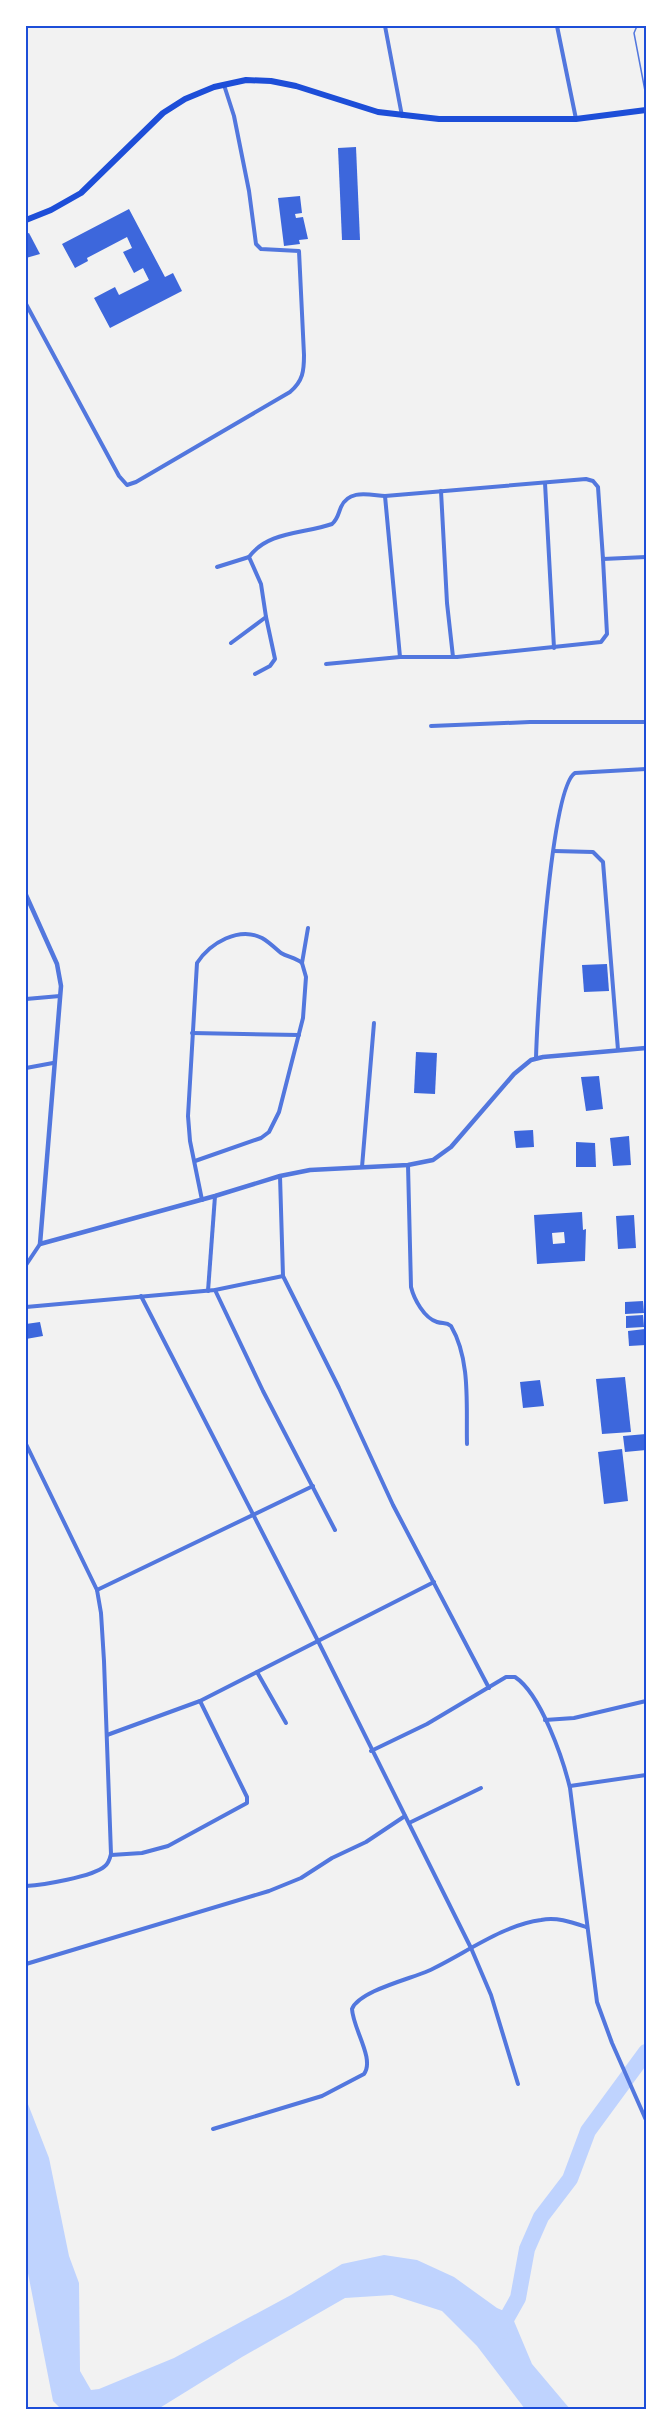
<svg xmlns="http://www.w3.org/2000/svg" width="672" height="2435" viewBox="0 0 672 2435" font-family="Manrope,sans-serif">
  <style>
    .water { fill: #bfd3fe }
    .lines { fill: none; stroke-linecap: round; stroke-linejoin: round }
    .river { stroke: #bfd3fe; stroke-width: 16 }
    .building { fill: #3d67dc; fill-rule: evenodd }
    .service { stroke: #5277de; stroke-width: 1.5 }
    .minor { stroke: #5277de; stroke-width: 4 }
    .tertiary { stroke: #5277de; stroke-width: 4.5 }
    .primary { stroke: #1d4ed8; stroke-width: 6 }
    .neatline { fill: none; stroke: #1d4ed8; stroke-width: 2 }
  </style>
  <rect width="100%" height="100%" fill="#f2f2f2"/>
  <path class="water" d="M26,2099L49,2158L69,2256L79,2283L80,2371L91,2390L99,2389L174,2358L291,2295L342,2264L384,2255L417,2260L454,2277L497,2308L511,2314L532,2364L570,2409H525L477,2346L442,2311L392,2295L345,2298L242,2357L158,2409H61L53,2401L26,2263Z"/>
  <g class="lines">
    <path class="river" d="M499,2332L518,2298L527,2249L541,2217L570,2179L588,2131L646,2052"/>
  </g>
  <g class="building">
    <path d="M356,147L360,240H342L338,148Z"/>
    <path d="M300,196L302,213L295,214L296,218L303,217L308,239L299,240L300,244L284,246L278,198Z"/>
    <path d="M129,209L165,277L173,273L182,291L110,328L94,298L115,287L119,295L149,280L143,268L134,273L123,252L132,248L127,237L87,258L88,261L75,268L62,244Z"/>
    <path d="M29,233L40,254L26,258V234Z"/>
    <path d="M607,964L609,991L584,992L582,965Z"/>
    <path d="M416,1052L437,1053L435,1094L414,1093Z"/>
    <path d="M599,1076L603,1109L586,1111L581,1077Z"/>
    <path d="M533,1130L534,1147L516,1148L514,1131Z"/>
    <path d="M629,1136L631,1165L613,1166L610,1138Z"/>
    <path d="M576,1142L595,1143L596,1167H576Z"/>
    <path d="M582,1212L583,1230L586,1229L585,1261L537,1264L534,1215ZM564,1232L565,1243L553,1244L552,1233Z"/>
    <path d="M634,1215L636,1248L618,1249L616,1216Z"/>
    <path d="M643,1301L644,1313L625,1314V1302Z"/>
    <path d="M643,1315L644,1327L626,1328V1316Z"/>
    <path d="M40,1322L43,1336L26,1339V1324Z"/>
    <path d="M645,1329L646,1345L629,1346L628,1331Z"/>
    <path d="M625,1377L631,1432L602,1434L596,1379Z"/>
    <path d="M540,1380L544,1406L523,1408L520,1382Z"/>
    <path d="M646,1434V1450L625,1452L623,1436Z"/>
    <path d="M622,1449L628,1501L604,1504L598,1452Z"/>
  </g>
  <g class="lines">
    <path class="service" d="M637,26L634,33L646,96"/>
    <g class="minor">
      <path d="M385,26L402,116"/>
      <path d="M557,26L576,119"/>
      <path d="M26,304L119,476L127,485L136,482L290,392C303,381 304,371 304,355L299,251L261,249L256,244L249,191L234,116L224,85"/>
      <path d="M545,483L554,648"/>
      <path d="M441,491L447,603L453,657"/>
      <path d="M385,496L400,657H457L601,642L607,634L603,559"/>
      <path d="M217,567L249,557"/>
      <path d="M231,643L266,617L261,584L249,557C268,531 304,534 332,524C338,519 338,514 341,507C349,489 369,495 385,496L586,479L593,481L598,487L603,559L646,557"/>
      <path d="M326,664L400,657"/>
      <path d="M255,674L270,666L275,659L266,617"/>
      <path d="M431,726L530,722H646"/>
      <path d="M554,851L593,852L603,862L618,1050"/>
      <path d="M26,999L60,996"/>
      <path d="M192,1033L299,1035"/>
      <path d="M536,1058C537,1019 550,788 575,773L646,769"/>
      <path d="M26,1068L53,1063"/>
      <path d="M195,1161L261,1138L269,1132L279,1112L303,1018L306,977L302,963L308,928"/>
      <path d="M408,1165L411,1287C414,1299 424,1318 437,1322C443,1324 446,1322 451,1326C471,1360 466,1406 467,1444"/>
      <path d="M362,1167L374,1023"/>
      <path d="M280,1176L283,1276L339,1388L393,1505L489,1688"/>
      <path d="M202,1200L190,1141L188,1116L197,963C210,943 239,926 262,938C269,942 275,948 281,953C288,957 296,958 302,963"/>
      <path d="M26,1265L40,1244"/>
      <path d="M215,1290L263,1391L335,1530"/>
      <path d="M208,1291L215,1196"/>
      <path d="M141,1296L318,1641L471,1948L491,1995L518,2084"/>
      <path d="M26,1307L215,1290L283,1276"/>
      <path d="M26,1444L97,1590L101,1613L104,1661L111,1854C110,1858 109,1863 105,1866C93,1877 42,1885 26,1886"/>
      <path d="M97,1590L313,1486"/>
      <path d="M257,1672L286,1723"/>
      <path d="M545,1720L574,1718L646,1701"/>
      <path d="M107,1735L200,1701L434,1582"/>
      <path d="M371,1751L427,1724L506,1677H515C541,1694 563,1759 570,1788L597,2002L612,2043L646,2120"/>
      <path d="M570,1786L646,1775"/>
      <path d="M409,1823L481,1788"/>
      <path d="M111,1855L142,1853L168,1846L247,1803V1797L200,1701"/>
      <path d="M26,1964L269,1891L301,1878L332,1858L366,1842L405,1816"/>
      <path d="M213,2129L322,2096L364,2074C375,2059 353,2029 352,2009C359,1991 410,1979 428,1971C463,1955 502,1925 541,1920C557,1917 571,1922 586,1927"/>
    </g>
    <path class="tertiary" d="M26,895L57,964L61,986L40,1244L215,1196L280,1176L310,1170L408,1165L433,1160L451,1147L514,1074L531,1060L543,1057L646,1048"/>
    <path class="primary" d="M26,220L51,210L81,193L163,113L185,99L214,87L246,80L271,81L296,86L378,112L439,119H576L646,110"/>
  </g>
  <rect width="672" height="2435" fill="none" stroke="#ffffff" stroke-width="54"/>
  <rect x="27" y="27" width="618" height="2381" class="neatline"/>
</svg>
